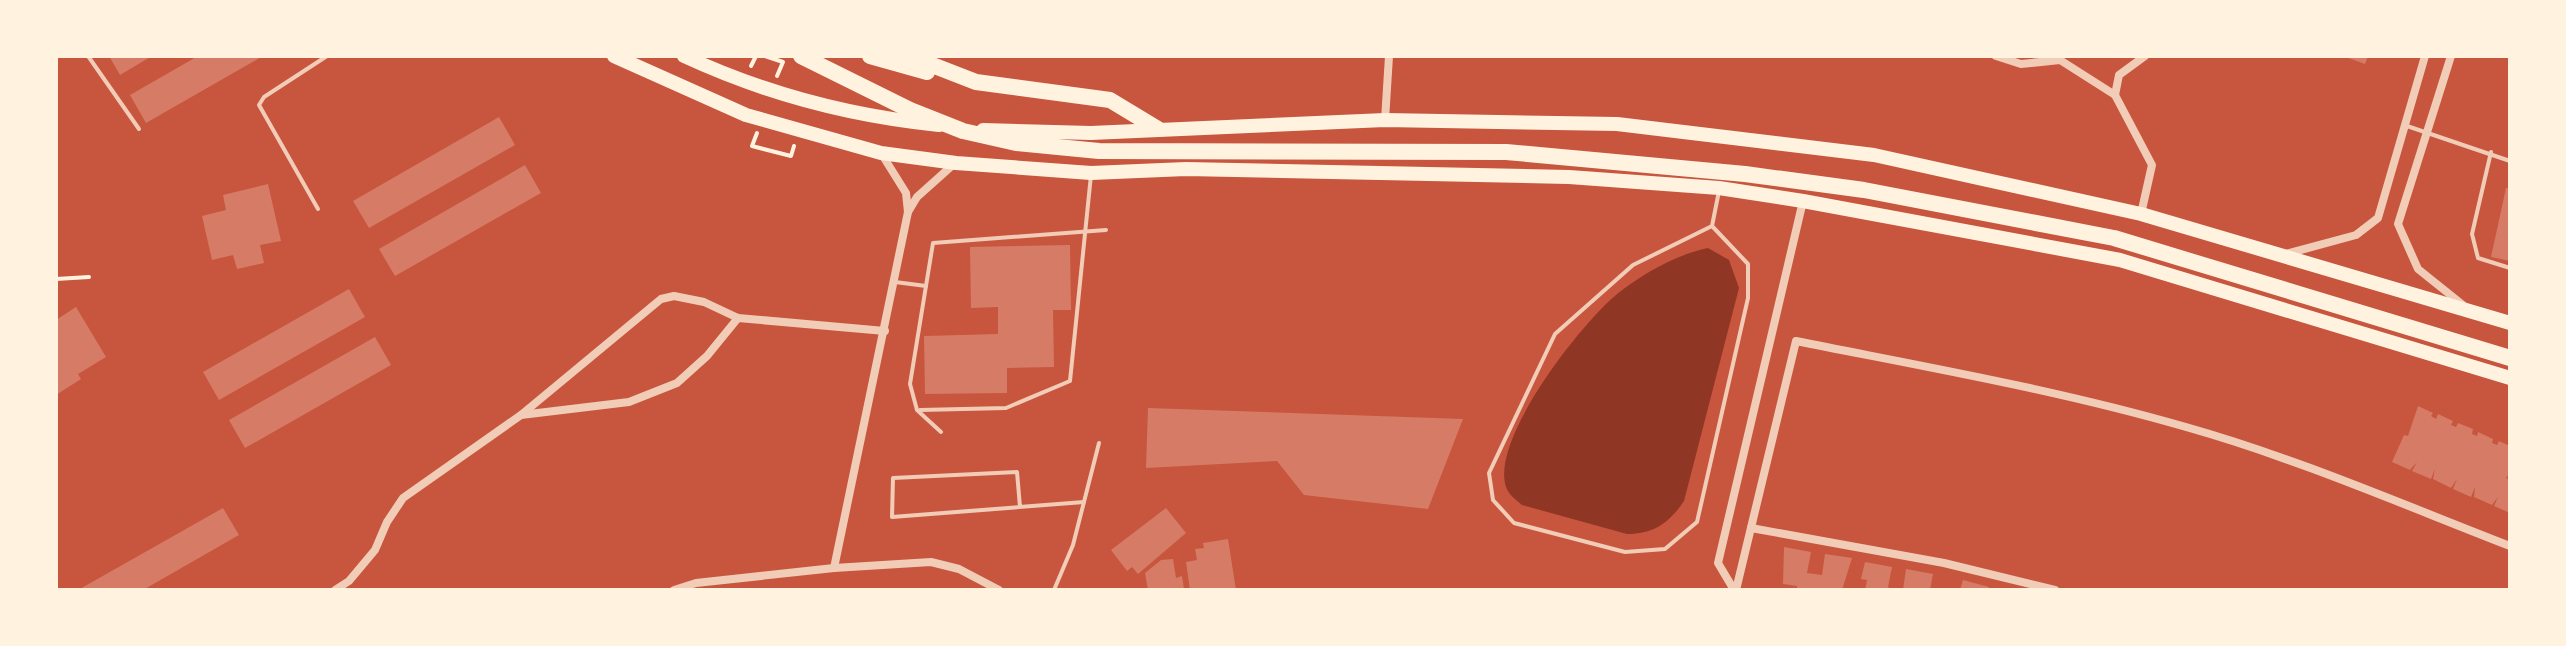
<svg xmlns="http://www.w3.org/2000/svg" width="2566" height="646" viewBox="0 0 2566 646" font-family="'Noto Serif',serif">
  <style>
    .water { fill: #8f3625 }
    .building { fill: #d67c66 }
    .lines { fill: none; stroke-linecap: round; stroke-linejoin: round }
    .path { stroke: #fff3e0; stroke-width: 4 }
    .service { stroke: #f1ccb7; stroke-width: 4 }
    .minor { stroke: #f1ccb7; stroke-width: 8 }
    .trunk { stroke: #fff3e0; stroke-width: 14 }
    .motorway { stroke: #fff3e0; stroke-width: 16 }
  </style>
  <rect width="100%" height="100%" fill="#c8553d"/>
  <path class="water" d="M1708,248L1729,260L1739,288L1684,501C1669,523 1654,534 1627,534L1522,505C1515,499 1509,495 1506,487C1490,439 1581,324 1616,295C1642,274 1675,255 1708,248Z"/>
  <g class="building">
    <path d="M109,56H152L120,75Z"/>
    <path d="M198,56H263L146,123L130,95Z"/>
    <path d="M2343,56H2368L2365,64Z"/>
    <path d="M499,117L515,145L369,228L353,201Z"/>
    <path d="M525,165L541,193L395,276L379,249Z"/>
    <path d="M268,184L281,241L260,245L264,263L237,269L233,255L212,260L202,216L226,210L223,195Z"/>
    <path d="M2506,188H2510V261L2491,257Z"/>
    <path d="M1070,245L1071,310H1053L1054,367L1007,368V393L925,394L924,336L998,334V307L971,308L970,247Z"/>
    <path d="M349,289L365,317L219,400L203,372Z"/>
    <path d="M76,307L106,357L78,374L81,379L56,395V320Z"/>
    <path d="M375,337L391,365L245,448L229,420Z"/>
    <path d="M2418,406L2433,413L2431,416L2436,419L2438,414L2453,421L2451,425L2456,427L2458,423L2473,429L2472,434L2477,436L2478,432L2493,439L2492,443L2497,445L2499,441L2510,446V473L2506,478L2510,480V513L2494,506L2498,497L2492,505L2474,497L2475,487L2471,497L2453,489L2457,479L2451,488L2433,479L2435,469L2431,479L2412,471L2417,462L2410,470L2392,462L2404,435L2408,436Z"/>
    <path d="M1148,408L1463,419L1428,509L1304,495L1277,461L1146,468Z"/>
    <path d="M223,508L239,535L143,590H78Z"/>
    <path d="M1166,508L1186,533L1138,574L1132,567L1127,571L1111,550Z"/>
    <path d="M1228,539L1236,590H1190L1186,562L1197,560L1195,549L1204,548L1203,543Z"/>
    <path d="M1784,547L1811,552L1807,573L1822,575L1825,554L1852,558L1842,590H1797V586L1783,584Z"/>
    <path d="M1173,559L1176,578L1182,576L1184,589L1148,590L1145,573L1161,560Z"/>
    <path d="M1865,562L1892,567L1888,587L1893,590H1865L1867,580L1861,579Z"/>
    <path d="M1906,569L1933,574L1930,590H1903Z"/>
    <path d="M1963,580L1989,587L1988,590H1960Z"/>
  </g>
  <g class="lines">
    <g class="path">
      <path d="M765,56L783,62L777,76"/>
      <path d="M751,66L756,56"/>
      <path d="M757,133L752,146L791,156L794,146"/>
      <path d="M56,279L89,277"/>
    </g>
    <g class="service">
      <path d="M88,56L139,129"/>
      <path d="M2407,126L2510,161"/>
      <path d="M2491,152L2472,234L2478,258L2510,268"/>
      <path d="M318,209L259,105L264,97L327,56"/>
      <path d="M1712,226L1748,264V298L1697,522L1665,549L1625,552L1514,523L1493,500L1489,473L1555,334L1633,265L1712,226L1719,191"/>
      <path d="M895,282L926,286"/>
      <path d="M920,410L1006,408L1070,381L1091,175"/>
      <path d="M941,432L917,410L910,384L933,243L1106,230"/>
      <path d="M1020,507L1017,472L893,478L892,517L1084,502"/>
      <path d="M1054,590L1073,545L1099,443"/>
    </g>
    <g class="minor">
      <path d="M1996,56L2021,64L2060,60L2115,95"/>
      <path d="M2451,56L2398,224L2418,269L2463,305"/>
      <path d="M1385,120L1389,56"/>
      <path d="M908,212L917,197L955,163"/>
      <path d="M2141,214L2152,165L2115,95L2119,75L2145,56"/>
      <path d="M2286,254L2356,235L2378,218L2425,56"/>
      <path d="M521,415L661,299L674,296L704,302L738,318L885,331"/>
      <path d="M1751,528L1944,563L2055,590"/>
      <path d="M834,568L908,212L906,193L881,153"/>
      <path d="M335,590L349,581L375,550L387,522L403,498L521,415L629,402L677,383L707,356L738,318"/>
      <path d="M674,590L696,583L834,568L931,562L959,569L999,590"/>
      <path d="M1734,590L1718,563L1803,201"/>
      <path d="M1736,590L1796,341C1926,367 2058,390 2186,427C2296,458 2404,505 2510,546"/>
    </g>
    <g class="trunk">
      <path d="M614,56L746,115L881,153L956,163L1091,173L1186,169L1569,177L1719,188L1803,201L2120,260L2510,378"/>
      <path d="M684,56C766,94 849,116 939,125"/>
      <path d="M983,130L1091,133L1385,120L1617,124L1874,155L2141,214L2510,323"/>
    </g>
    <g class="motorway">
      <path d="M801,56L910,110L963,131L1016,143L1099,151L1506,152L1745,174L1864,190L2114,238L2510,358"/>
      <path d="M870,56L927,72"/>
      <path d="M909,56L976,82L1110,100L1158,129"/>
    </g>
  </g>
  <rect width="2566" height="646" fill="none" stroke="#fff3e0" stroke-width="116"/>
</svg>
